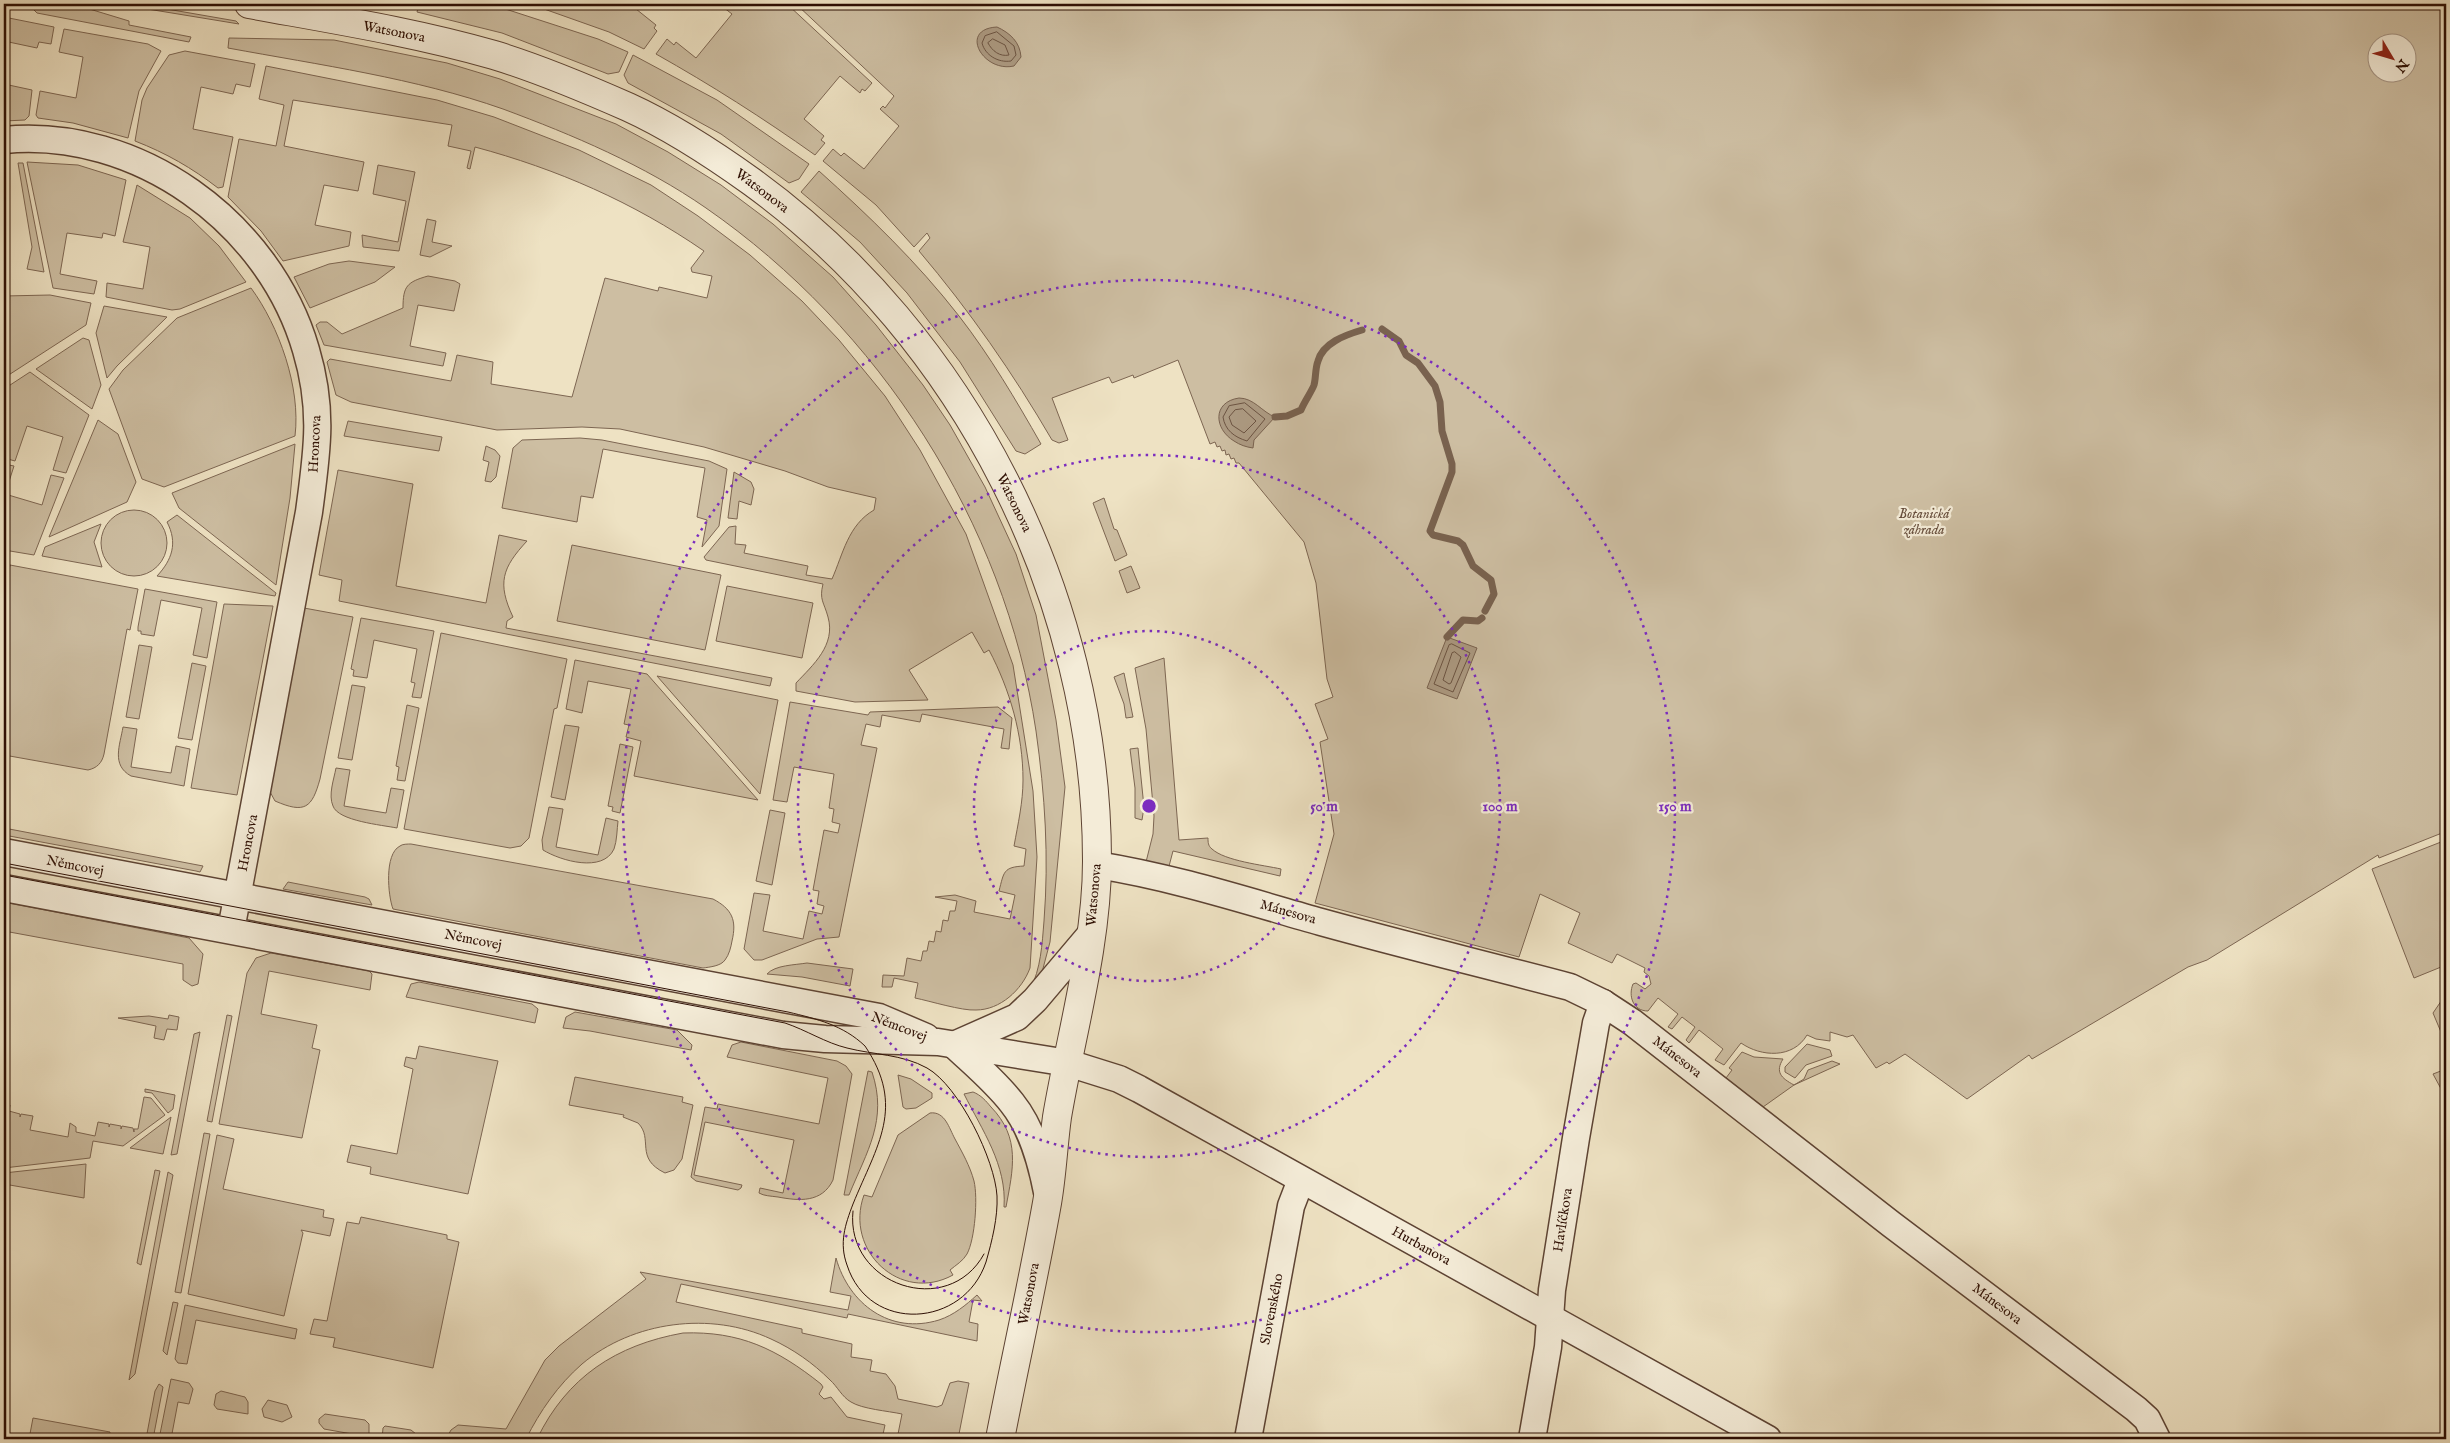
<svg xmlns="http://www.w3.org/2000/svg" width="2450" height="1443" viewBox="0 0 2450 1443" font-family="'IM FELL English',serif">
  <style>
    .green { fill: #cdbea2; stroke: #7d6652; fill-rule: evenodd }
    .water { fill: #ac9a82; stroke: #79624f }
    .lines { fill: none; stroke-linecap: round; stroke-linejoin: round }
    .shore { stroke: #6c5442; stroke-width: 1 }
    .stream { stroke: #79624f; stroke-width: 7 }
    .minor-casing { stroke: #5d4333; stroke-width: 29 }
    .tertiary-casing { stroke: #5d4333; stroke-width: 30 }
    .minor { stroke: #f4ecd8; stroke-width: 26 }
    .tertiary { stroke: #f4ecd8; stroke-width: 28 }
    .tram { stroke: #2d0e03; stroke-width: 1 }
    .ring { fill: none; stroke: #7b2cbf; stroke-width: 2.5; stroke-dasharray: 2.5 5 }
    .labels { text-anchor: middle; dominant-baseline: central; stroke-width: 4.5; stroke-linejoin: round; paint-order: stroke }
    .street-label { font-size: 14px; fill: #2d0e03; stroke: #f4ecd8 }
    .park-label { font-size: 14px; font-style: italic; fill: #654c3b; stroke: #f4ecd8 }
    .centre { fill: #7b2cbf; stroke: #f4ecd8; stroke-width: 2.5 }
    .ring-label { font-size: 15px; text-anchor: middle; font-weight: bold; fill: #7b2cbf; stroke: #f4ecd8; stroke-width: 4.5; stroke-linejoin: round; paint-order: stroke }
  </style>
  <rect width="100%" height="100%" fill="#eee2c3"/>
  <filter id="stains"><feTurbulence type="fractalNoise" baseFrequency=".004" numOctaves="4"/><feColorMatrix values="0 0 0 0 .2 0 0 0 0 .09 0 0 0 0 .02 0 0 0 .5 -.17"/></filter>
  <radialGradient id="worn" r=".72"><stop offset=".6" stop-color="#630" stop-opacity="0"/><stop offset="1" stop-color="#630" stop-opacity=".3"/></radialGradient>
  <g class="green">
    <path d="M34,4H73L129,21V25L191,37L189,42L37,13L34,10Z"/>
    <path d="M117,4H138L236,21L239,24Z"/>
    <path d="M419,4H490L598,39L628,52L619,72L608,74L502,33L417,12Z"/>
    <path d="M530,4H641L636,9L656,25L654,28L657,31L644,49L609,32Z"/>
    <path d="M719,4H787L872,83L865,91L862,89L860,93L840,76L804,119L824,136L821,140L825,143L815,155C763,118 711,85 656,54L667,39L674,45L676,42L696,58L732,14Z"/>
    <path d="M796,4H2446V845L2442,833L2379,858L2378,855L2207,960L2188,967L2032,1059L2029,1055L1967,1099L1905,1054L1889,1064L1887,1062L1876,1068L1853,1035L1847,1037L1830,1032V1041L1816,1039L1807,1035C1793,1059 1761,1057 1741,1043L1724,1065L1715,1060L1723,1049L1699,1030L1689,1043L1686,1040L1695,1027L1682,1017L1672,1029L1668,1027L1678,1014L1658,998L1648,1011C1633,1011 1628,996 1633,984L1636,983L1645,989L1651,984L1649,976L1644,972L1645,968L1617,954L1612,963L1568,943L1580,913L1540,894L1519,957L1315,903L1334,834L1320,742L1328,739L1315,704L1333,697L1327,679L1316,583L1304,542L1239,463H1236L1234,458L1231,459L1229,454L1226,455L1225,450L1222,451L1220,446L1217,447L1215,442L1210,444L1178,360L1134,378L1133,375L1112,383L1109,377L1052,398L1068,440L1059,443L1052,440C1013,373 969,310 919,251L930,238L927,233L914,247L876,205L823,161L833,149L841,156L844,153L864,169L899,126L880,109L883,106L885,108L894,96ZM2378,42H2408V72H2378Z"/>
    <path d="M4,17L54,27L51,44L39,42L37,48L4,41Z"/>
    <path d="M64,29L148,44L161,51L139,91L128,138L73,123L38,118L36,115L40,91L76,98L83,57L59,52Z"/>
    <path d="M229,38L334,40L447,63L500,79L616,124L668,152L721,185L773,224L833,277L876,325L923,385L950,425L985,487L1016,554L1036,615L1056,720L1065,787L1050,942L1041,976L1030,990C1041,968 1042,945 1044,921C1049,857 1045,795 1036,731C1005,522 879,328 706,208C644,165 573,135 503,109C415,78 320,65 228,48Z"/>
    <path d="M185,51L255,64L250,87L236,84L233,94L201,87L193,129L233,137L223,187L218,188C192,168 166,153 135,141L142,100L147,88L169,55Z"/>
    <path d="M633,55L717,100L809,164L799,179L789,183L721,134L628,83L624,75Z"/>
    <path d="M266,66L437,100L494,117L579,150L651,185L698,216L750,255L802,301L839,340L885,396L920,450L966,534L1013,665L1033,791L1037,857L1030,968C1022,990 1000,1010 976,1010C962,1011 930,1001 915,998L918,983L894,978L892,987H882L883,975L904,976L907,958L921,961L923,951H927L929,941L934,942L936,931L941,932L943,920L948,921L950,911H955L957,901L935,897L955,895L976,901L974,912L1010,919L1015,895L999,891C1004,872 1003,867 1024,866L1026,849L1014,846C1018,824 1023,802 1023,780C1023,735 1010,690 989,650L984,653L972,632L909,670L928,700L855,702L796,691V683C813,665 836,645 828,617C824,602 819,600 823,584L706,560L704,557L729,527L736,526L735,544L746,545L744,553L808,566L806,575L832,579C843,554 848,525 874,510L876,498L828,487L785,471L704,447L620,429L582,427L497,430L351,402L336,395L327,362L330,359L451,381L457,355L493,362L491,384L572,397L605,278L658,291L659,287L707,298L712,276L692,272L691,268L704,251C633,202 557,169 475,147L470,169L467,168L471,151L448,146L452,125L293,100L284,146L364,162L358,191L324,185L315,225L351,232L349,246L283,261L261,231L228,197L239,139L276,146L284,105L259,99Z"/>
    <path d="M4,84L32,90L29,116L25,120L4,121Z"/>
    <path d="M27,162L78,165L126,180L115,236L103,233L102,238L67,233L60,274L97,281L94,294L53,288Z"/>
    <path d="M18,163H23L44,272L27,269L32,247Z"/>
    <path d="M378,165L415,172L399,251L363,247L362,235L398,242L406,201L373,194Z"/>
    <path d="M819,171C869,216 917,262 959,316C990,356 1016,400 1041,444L1025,454L1016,451L960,362L907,293L860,242L801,192Z"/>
    <path d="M137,185L190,218L219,246L246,282L180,309L172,310L106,297L107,283L143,289L150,247L123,242Z"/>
    <path d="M427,219L436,221L432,242L452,246L430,257L420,255Z"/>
    <path d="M349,261L395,267L375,282L310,308L294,277L329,264Z"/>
    <path d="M428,276L455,281L460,284L454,311L418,305L410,346L446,353L443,366L324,345L316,325L320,322H327L342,334L403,308C403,286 407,282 428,276Z"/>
    <path d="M251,288C279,326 301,388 295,436L164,487L142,479L109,389L123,370L177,318Z"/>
    <path d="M50,295L91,303L86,325L4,378V296Z"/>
    <path d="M104,306L167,317L117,366L107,378L96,333Z"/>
    <path d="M83,338L89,340L101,385L92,409L36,369Z"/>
    <path d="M30,372L89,415L66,473L53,470L63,437L27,426L15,461L4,458V389Z"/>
    <path d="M98,420L118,434L136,482L127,502L49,537Z"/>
    <path d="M348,421L442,437L439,451L344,436Z"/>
    <path d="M580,438L602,440L709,461L727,469L719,526L702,547L707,520L697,517L705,468L603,449L593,498L581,496L577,522L502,508L513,448L522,440Z"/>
    <path d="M295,444L290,498L276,585L179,508L172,493Z"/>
    <path d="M486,446L495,450L500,456L496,477L491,482L485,481L489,462L483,460Z"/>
    <path d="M4,464L14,466L5,494L42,505L51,475L64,478L34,555L4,550Z"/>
    <path d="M338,470L413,484L396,586L486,603L499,535L527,541C502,568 497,583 513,617L507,621L506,628L772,678L770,686L339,601L342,580L319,575Z"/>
    <path d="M734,472L751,482L754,489L751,505L739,501L737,519L728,518Z"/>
    <path d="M1104,498L1114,529L1117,530L1127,555L1115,561L1093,503Z"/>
    <circle cx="134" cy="543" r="33"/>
    <path d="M177,515L276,593L275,596L157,576C172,560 178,543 167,522Z"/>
    <path d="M101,524L94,542L102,567L42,556L45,547Z"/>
    <path d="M572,545L721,575L705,650L557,621Z"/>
    <path d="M10,565L138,589L130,630L127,629L104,754C102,763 97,768 88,770L4,755V598Z"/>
    <path d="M1131,566L1140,588L1127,593L1119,571Z"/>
    <path d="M727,586L813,603L802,658L716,641Z"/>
    <path d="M145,589L217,602L207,658L193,655L202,608L161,600L154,636L141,634V631H138V627Z"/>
    <path d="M224,604L273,606L237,795L191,788Z"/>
    <path d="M304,608L353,617L320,779C312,808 305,814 275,801L269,790Z"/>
    <path d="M361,618L434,631L421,698L412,697L415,683L411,682L417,649L374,640L367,678L353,676L354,670L351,669Z"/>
    <path d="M441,633L567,659L557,708L554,709L529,838L521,846L510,848L404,829Z"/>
    <path d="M139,645L152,647L139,719L126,717Z"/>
    <path d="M1164,658L1179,840L1208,838C1208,842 1208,846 1212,849C1225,861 1263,865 1281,869L1280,876L1173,851L1168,870L1146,862L1153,834L1154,816L1146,729L1135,668Z"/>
    <path d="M575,660L647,674L758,800L634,776L641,741L626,737L629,725L624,724L631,689L588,681L582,713L566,709Z"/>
    <path d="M192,663L206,666L192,740L178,738Z"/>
    <path d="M1124,673L1133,717L1126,718L1124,704L1114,677Z"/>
    <path d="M657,676L778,700L760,794Z"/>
    <path d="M352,685L365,687L352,760L338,758Z"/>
    <path d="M790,702L868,715L870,712L998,707L1012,718L1009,749L1001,748L1004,729L922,714L920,722L882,715L880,727L866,724L861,745L877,748L839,937L817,939L762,960H754L744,949L754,893L770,895L763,931L803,939L809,911L822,914L824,906L817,904L819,891L813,890L824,830L838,833L840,824L832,822L834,809L829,808L834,774L794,767L787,802L773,800Z"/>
    <path d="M407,705L419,708L405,781L397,780L399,767L396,766Z"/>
    <path d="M565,725L579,727L565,800L551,797Z"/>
    <path d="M123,727L137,729L131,767L171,773L176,746L190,749L184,786L131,776C111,765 120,745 123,727Z"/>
    <path d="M620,744L633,747L620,813L612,811L613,807L608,806Z"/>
    <path d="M1138,748L1144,807L1142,820L1135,818V788L1130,749Z"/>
    <path d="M336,768L350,770L344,806L386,813L391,788L404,790L397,828C382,825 338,821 333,806C328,795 334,779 336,768Z"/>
    <path d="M549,807L563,809L556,847L598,855L606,818L618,821C617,829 617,841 614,849C603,873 561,861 543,850L542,840Z"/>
    <path d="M770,810L785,813L772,885L756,881Z"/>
    <path d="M4,828L203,866L200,872L196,871L4,835Z"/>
    <path d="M2441,842L2446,856V965L2414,978L2372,869Z"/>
    <path d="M411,844L713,899C732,909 737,920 732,941C731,947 729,955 725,960C721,966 710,967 703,968L393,909C388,896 384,854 400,846C402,844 408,844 411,844Z"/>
    <path d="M288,882L365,897L369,899L372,905L283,889Z"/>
    <path d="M4,902L189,938L203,954L198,984L192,986L183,980V964L4,931Z"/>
    <path d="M271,953L364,970L369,971L372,974L370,990L269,971L261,1014L317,1025L312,1048L320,1050L302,1138L219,1124L247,973L256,958Z"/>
    <path d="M807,963L853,969L850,986L802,977L767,974C775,965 795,965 807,963Z"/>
    <path d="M419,982L532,1004L538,1009L535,1023L406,997L411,984Z"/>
    <path d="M2446,994V1044L2433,1013Z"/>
    <path d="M575,1012L677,1030L692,1045L691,1050L590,1031L563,1028L566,1017Z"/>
    <path d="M169,1015L179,1017L177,1030L167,1029L164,1040L154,1038L156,1026L118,1018L149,1016L168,1019Z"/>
    <path d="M227,1015L232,1016L212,1122L207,1121Z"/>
    <path d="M200,1032L177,1154L171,1155L194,1034Z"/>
    <path d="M741,1042L837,1061L846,1066L852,1074L833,1180C822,1203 799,1201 778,1197C771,1196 764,1196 759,1193L760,1188L783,1193L794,1140L705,1122L694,1175L742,1185L741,1188L738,1190L696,1181L691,1177L705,1107L717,1109L718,1104L819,1124L828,1078L727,1057L732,1045Z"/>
    <path d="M1807,1044L1830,1050L1832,1056L1806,1065L1795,1078L1785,1072V1067Z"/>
    <path d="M419,1046L498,1061L468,1194L370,1174L371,1167L347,1162L351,1145L397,1154L413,1069L404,1066L406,1057L416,1059Z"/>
    <path d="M1742,1052L1754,1057L1783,1059C1775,1072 1781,1078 1794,1085L1804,1079L1808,1070L1832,1061L1840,1064L1794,1085L1763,1107L1726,1078L1732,1070L1729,1068Z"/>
    <path d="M2446,1069V1098L2433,1074Z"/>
    <path d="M868,1071L872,1072C888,1120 867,1151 849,1195H844Z"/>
    <path d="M898,1075L911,1079L932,1093V1098L916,1108L906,1109L903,1107Z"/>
    <path d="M575,1077L683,1097L682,1102L693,1105L682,1159L674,1170L665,1173C634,1158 654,1139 638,1123L623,1117L624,1115L569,1105Z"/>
    <path d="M145,1089L175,1095L173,1109L168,1113L152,1093L145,1092Z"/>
    <path d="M973,1092C981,1095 986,1101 991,1107C1021,1138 1013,1169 1006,1207H1004C1007,1165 982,1130 964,1094Z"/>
    <path d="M144,1097L151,1098L165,1115L123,1146L93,1141L90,1158L4,1168V1104L10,1105L9,1111L20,1114V1117L21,1114L33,1116L30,1130L68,1137L70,1123L76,1127V1132L95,1136L98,1122L109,1124V1127L110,1124L121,1126V1129L122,1126L133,1128L134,1132V1129H138Z"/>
    <path d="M930,1113C945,1111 949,1128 955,1139C962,1152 970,1166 974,1181C978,1198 975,1239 967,1254C963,1261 956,1265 950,1270L953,1275C900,1304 844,1250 864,1195L872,1197L898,1135Z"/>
    <path d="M171,1117L163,1154L130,1148Z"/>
    <path d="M204,1133L210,1134L181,1293L175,1292Z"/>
    <path d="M217,1135L234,1139L223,1189L324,1210L323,1217L334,1219L330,1236L301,1230L303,1233L284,1316L188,1294Z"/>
    <path d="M86,1164L84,1198L4,1184V1173Z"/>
    <path d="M155,1170L160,1171L141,1265L137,1263Z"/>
    <path d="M168,1172L173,1175L135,1374L129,1380Z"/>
    <path d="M361,1217L447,1235V1239L459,1242L433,1368L333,1347L335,1338L310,1334L314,1319L327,1321L347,1222L359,1224Z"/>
    <path d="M836,1258C849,1304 890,1335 939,1320C954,1315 966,1305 977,1295L982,1301L973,1300L969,1322L978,1324L977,1341L848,1314L847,1318L681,1284L676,1302L802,1329V1333L852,1344L851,1357L872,1360L870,1371L886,1374L895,1386L898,1399L937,1407L942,1405L950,1383L958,1381L969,1383L958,1439H897L902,1414C888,1411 862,1409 851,1402C842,1397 837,1386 830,1380C813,1363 793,1349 771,1339C711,1311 633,1321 582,1364C558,1385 540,1411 526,1439H446L451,1430L458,1425L506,1429L545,1360L559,1346L646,1279L640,1272L848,1310L851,1296L830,1292Z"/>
    <path d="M173,1302L178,1303L167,1355L163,1351Z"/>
    <path d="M185,1305L297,1329L295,1339L196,1320L187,1364L178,1363L175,1359Z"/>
    <path d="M683,1333C740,1331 777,1349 821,1384L823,1387L819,1394L824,1399L831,1397L847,1417L885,1425L882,1439H537C567,1377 616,1345 683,1333Z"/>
    <path d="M171,1379L189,1383L193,1389L189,1404L178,1402L171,1439H159Z"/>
    <path d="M159,1384L163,1387L153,1439H146L155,1391Z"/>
    <path d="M221,1391L245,1397L248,1402V1414L217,1409L214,1405L216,1394Z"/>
    <path d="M268,1400L287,1405L292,1417L282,1422L264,1417L262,1409Z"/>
    <path d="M325,1414L365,1420L369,1424V1437L324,1429L319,1423V1419Z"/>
    <path d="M33,1418L110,1432L109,1439H62L48,1437L47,1439H29Z"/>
    <path d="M385,1426L411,1430L416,1434L415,1439H382L383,1428Z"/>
  </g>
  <g class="water">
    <path d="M997,27C1010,33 1020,42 1021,57L1014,66C983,73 958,29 997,27Z"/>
    <path d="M1239,398C1254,398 1262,412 1275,417L1254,440L1253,448C1246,447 1240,445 1234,441C1214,429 1212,402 1239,398Z"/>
    <path d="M1447,637L1477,648L1457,699L1427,688Z"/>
  </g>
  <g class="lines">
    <g class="shore">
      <path d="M997,32L1014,46L1016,55L1011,61C998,63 985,55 982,43L985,36Z"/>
      <path d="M993,39L1005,45L1009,55C1000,57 992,51 988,43Z"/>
      <path d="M1245,403L1265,419L1247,441C1234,437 1225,430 1223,417L1229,406Z"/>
      <path d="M1243,409L1256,421L1244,433L1232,425L1229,417L1235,410Z"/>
      <path d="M1452,644L1470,653L1453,692L1434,684L1449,645Z"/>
      <path d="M1455,652L1461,657L1451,683L1449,684L1443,680L1452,653Z"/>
    </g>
    <g class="stream">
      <path d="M1382,329L1399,341L1406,355L1418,363L1435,386L1440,402L1442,431L1452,464V472L1430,531L1433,535L1458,541L1463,545L1473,566L1491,580L1494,594L1485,611"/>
      <path d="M1275,417L1287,416L1301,410C1304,402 1312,391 1314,385C1316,378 1315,369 1318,361C1323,343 1345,335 1362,330"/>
      <path d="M1447,637L1463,620L1478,621L1482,618"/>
    </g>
    <g class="minor-casing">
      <g id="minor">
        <path d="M4,140C137,127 269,222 306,350C324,410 317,452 309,512L231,930"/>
        <path d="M4,852L879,1017L926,1037"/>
        <path d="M1097,865C1173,877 1247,901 1321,922C1404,945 1487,965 1570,987L1603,1003L1632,1022L1891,1224L2136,1409L2147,1419L2157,1439"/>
        <path d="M4,888L783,1035L825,1039L938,1042L1068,1063L1119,1079L1139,1089L1768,1439"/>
        <path d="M954,1045C973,1063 995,1081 1012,1103C1032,1128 1041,1161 1047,1192"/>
        <path d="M954,1045L1017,1017L1035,1000L1090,935"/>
        <path d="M1248,1439L1291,1206L1301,1180"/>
        <path d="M1532,1439L1548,1347L1552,1290L1576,1138L1596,1023L1603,1003"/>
      </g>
    </g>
    <g class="tertiary-casing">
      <path id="tertiary" d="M249,4C331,19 414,32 494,55C540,69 585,88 628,107C672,127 713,154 752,182C965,337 1097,597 1097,861C1097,945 1071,1034 1057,1117C1053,1146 1052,1175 1047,1203C1033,1282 1015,1361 1000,1439"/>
    </g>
    <use href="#minor" class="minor"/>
    <use href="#tertiary" class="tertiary"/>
    <g class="tram">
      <path d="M4,863L788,1012C817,1019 843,1025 865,1046C906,1107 877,1145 853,1204C845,1225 839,1243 847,1265C869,1334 964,1328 986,1262C992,1241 998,1217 997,1196C995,1160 959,1086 927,1068C902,1054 874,1055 847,1048C826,1043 806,1030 785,1023L4,875"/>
      <path d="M853,1211C845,1285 948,1320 984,1254"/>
    </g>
  </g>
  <g class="ring">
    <circle cx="1149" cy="806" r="175"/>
    <circle cx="1149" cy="806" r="351"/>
    <circle cx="1149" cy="806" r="526"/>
  </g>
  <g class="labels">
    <g class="street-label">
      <text transform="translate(394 32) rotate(11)">Watsonova</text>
      <text transform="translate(762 191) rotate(37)">Watsonova</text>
      <text transform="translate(315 444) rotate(-87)">Hroncova</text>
      <text transform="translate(1014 503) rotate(64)">Watsonova</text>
      <text transform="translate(248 843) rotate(-79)">Hroncova</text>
      <text transform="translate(75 866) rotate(11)">Němcovej</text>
      <text transform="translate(1094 895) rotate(-85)">Watsonova</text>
      <text transform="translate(1288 912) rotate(16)">Mánesova</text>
      <text transform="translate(473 940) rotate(11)">Němcovej</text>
      <text transform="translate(899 1027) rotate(21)">Němcovej</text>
      <text transform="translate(1677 1057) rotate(38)">Mánesova</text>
      <text transform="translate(1563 1220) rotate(-81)">Havlíčkova</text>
      <text transform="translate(1421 1246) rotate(29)">Hurbanova</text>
      <text transform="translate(1029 1294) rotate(-79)">Watsonova</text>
      <text transform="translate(1997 1304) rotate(37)">Mánesova</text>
      <text transform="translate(1272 1309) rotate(-79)">Slovenského</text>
    </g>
    <g class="park-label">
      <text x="1924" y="514">Botanická<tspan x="1924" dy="16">záhrada</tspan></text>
    </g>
  </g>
  <circle cx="1149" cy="806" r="8" class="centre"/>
  <g class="ring-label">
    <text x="1324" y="811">50 m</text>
    <text x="1500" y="811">100 m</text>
    <text x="1675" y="811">150 m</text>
  </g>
  <rect width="2450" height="1443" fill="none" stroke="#eee2c3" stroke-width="20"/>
  <rect x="5" y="5" width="2440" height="1433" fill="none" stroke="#2d0e03" stroke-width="2.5"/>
  <rect x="10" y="10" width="2430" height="1423" fill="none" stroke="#2d0e03"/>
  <g transform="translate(2392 58) rotate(128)"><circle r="24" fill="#f4ecd8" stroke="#a49383"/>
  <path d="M0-4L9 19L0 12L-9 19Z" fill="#8f2418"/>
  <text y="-8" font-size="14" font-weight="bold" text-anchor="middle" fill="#2d0e03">N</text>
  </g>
  <rect width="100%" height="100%" filter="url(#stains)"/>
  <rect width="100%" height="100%" fill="url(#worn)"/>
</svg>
